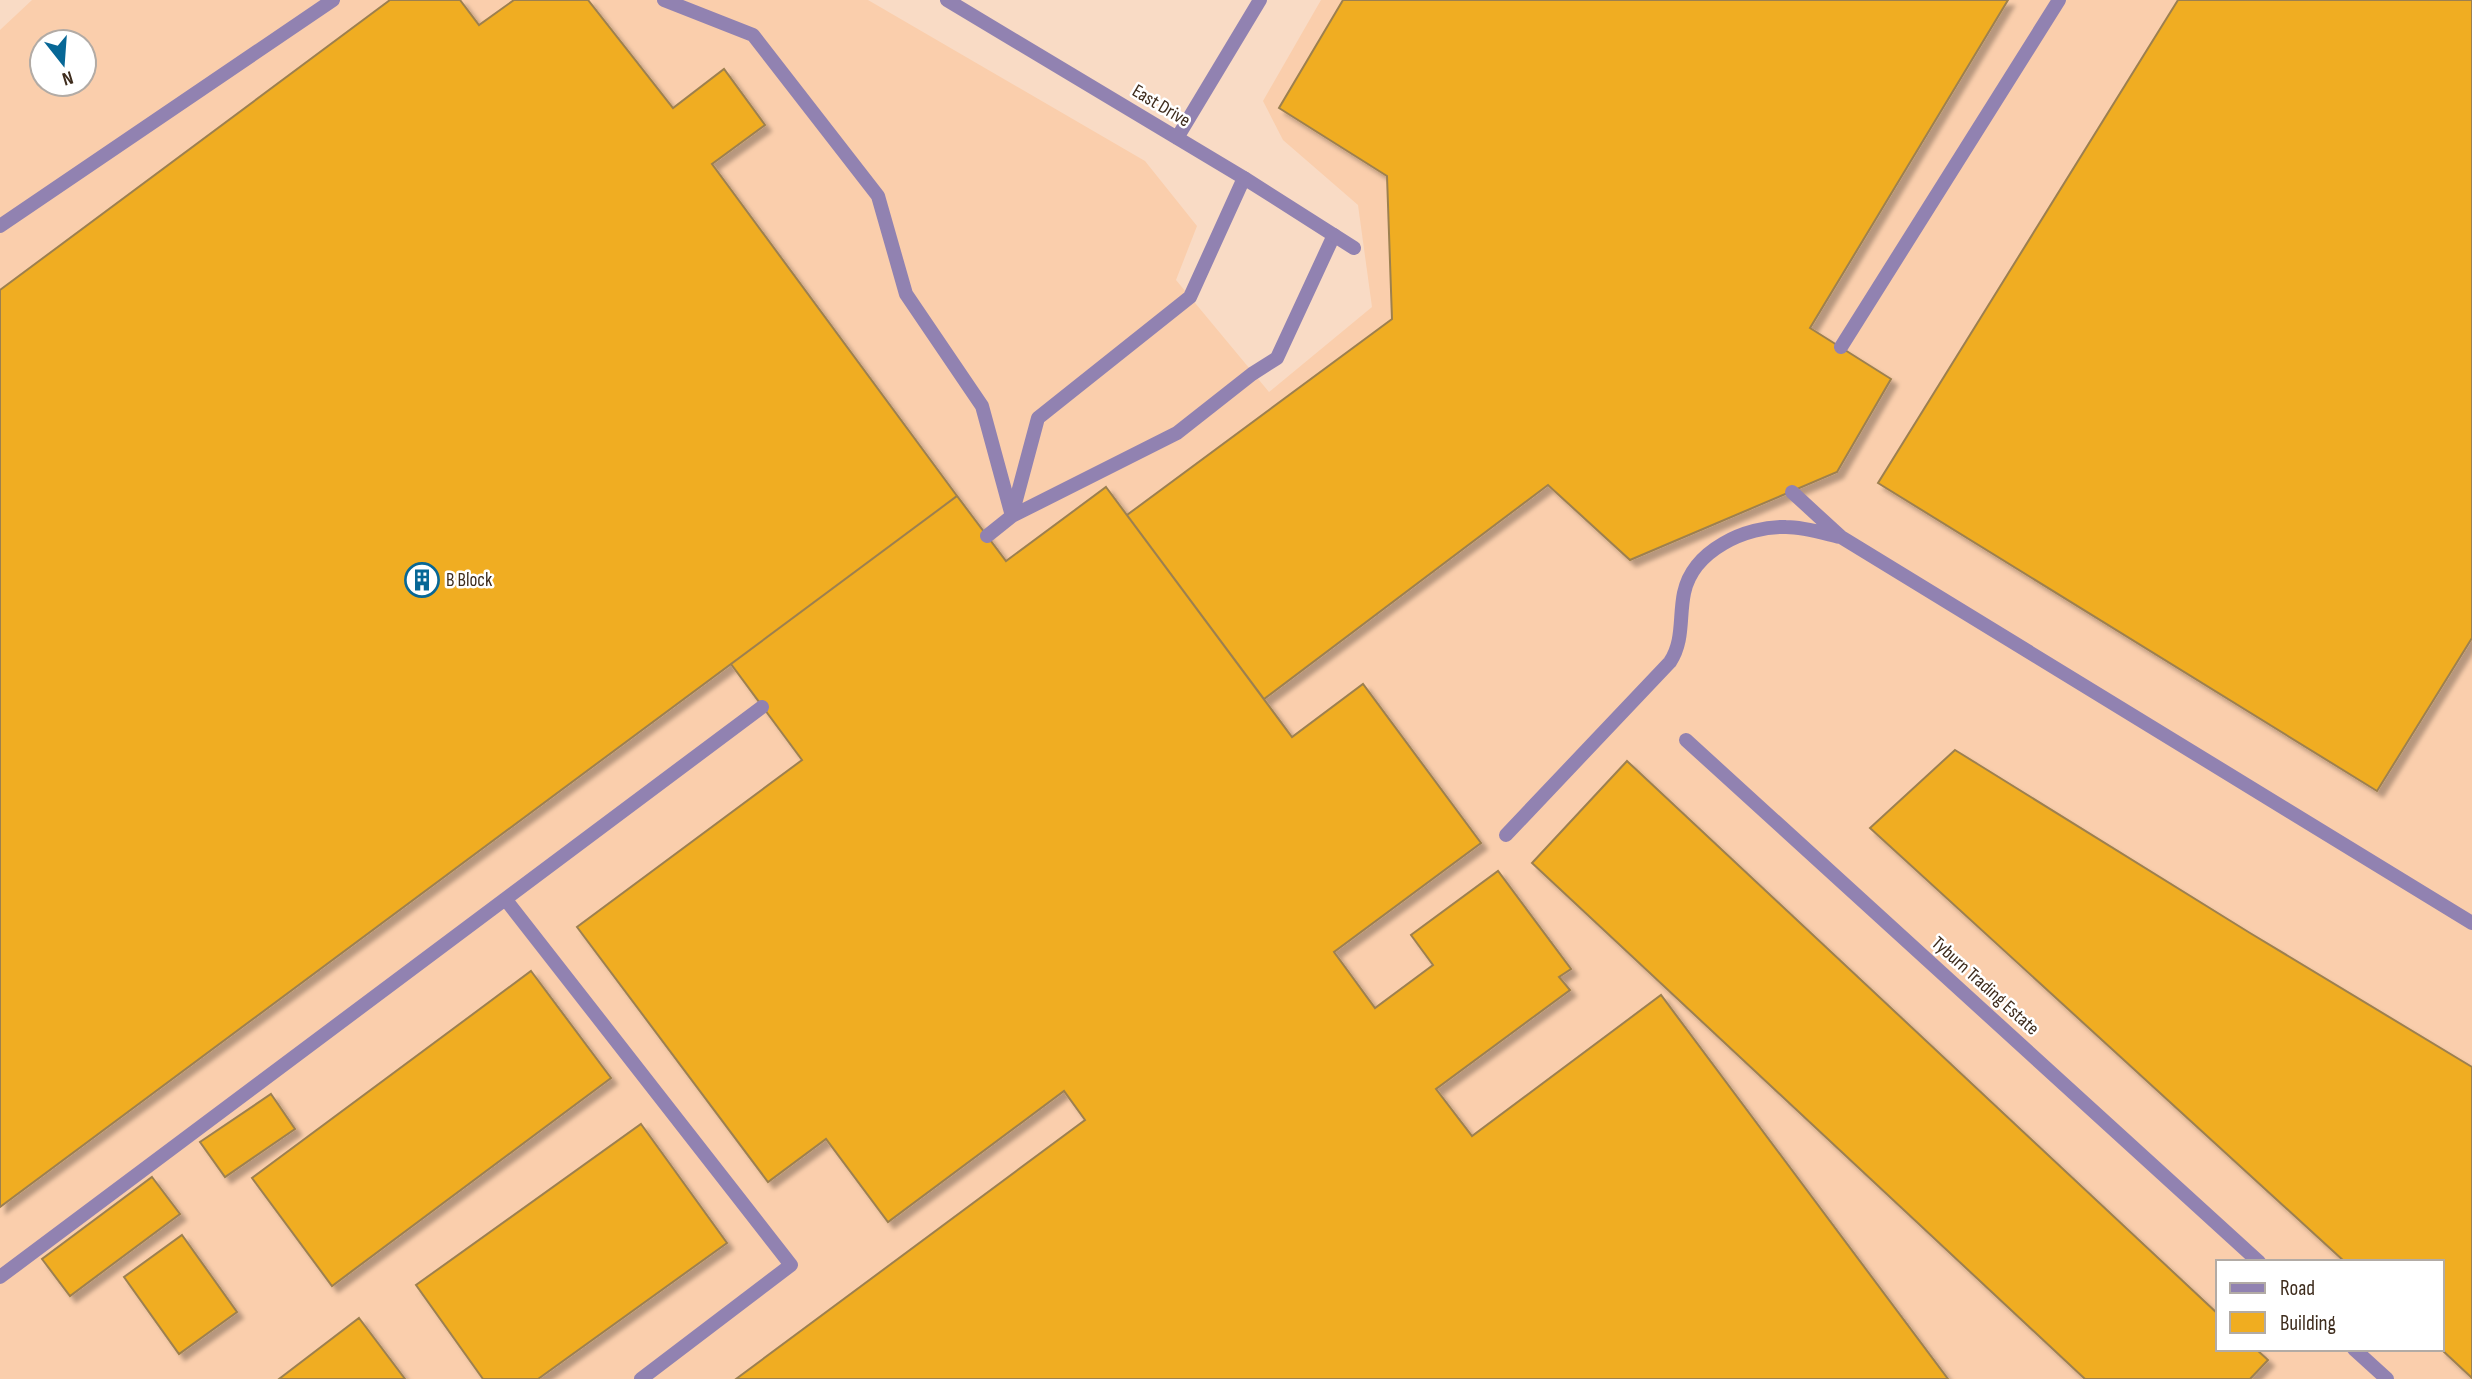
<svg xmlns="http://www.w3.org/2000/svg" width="2472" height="1379" viewBox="0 0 2472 1379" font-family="'Sofia Sans Condensed',sans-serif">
<defs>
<filter id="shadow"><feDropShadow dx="6" dy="6" stdDeviation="2" flood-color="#0004"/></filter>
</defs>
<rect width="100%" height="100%" fill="#f9dbc5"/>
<path fill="#faceac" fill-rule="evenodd" d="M32,0H868L1145,161L1197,226L1176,280L1269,392L1372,307L1358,205L1283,140L1263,101L1321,0H2472V1379H0V30ZM42,42H84V84H42ZM2218,1262H2442V1349H2218Z"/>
<path fill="#f0ad20" stroke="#9d8050" stroke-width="2" filter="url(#shadow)" d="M390,0H460L479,25L514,0H588L673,108L724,69L765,125L712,164L957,496L0,1207V290Z
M1343,0H2008L1810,328L1891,379L1837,472L1630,560L1548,485L1264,699L1127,515L1392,319L1387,176L1279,108Z
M2178,0H2472V638L2377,791L1878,483Z
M1106,487L1292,737L1363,684L1481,843L1334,952L1375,1008L1433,965L1411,935L1498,871L1571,969L1559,977L1570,990L1436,1089L1472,1136L1661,995L1948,1379H736L1085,1120L1064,1091L888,1222L826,1139L768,1182L577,927L802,760L731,664L957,496L1006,561Z
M1955,750L2250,933L2472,1067V1378L2441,1349L2442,1262H2345L1870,828Z
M1627,761L2218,1314V1349H2256L2268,1360L2250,1379H2085L1532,863Z
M531,971L611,1078L332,1286L252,1178Z
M271,1094L295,1129L225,1177L200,1142Z
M641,1124L727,1243L538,1379H483L416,1285Z
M152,1177L180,1214L70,1296L42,1259Z
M182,1235L237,1312L179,1354L124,1277Z
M359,1318L405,1379H279Z"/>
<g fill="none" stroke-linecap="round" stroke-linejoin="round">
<path stroke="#9182b1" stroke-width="14" d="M664,0L753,35L878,196L906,294L982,406L1012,516
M0,226L333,0
M1841,347L2059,0
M1792,492L1841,537L2472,923
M1012,515L1038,418L1190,297L1244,178
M987,536L1012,516L1177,433L1252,374L1277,358L1334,235
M1686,740L2259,1262
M1506,835L1670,662C1684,641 1679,617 1684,593C1693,550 1746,526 1786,527C1804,527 1823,533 1840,537
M506,900L791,1265L641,1379
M0,1277L762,707
M2354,1349L2387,1379"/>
<path stroke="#9182b1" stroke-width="14" d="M947,0L1244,178L1354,248
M1177,138L1260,0"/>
</g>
<defs>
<g id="building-ring" transform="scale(1.75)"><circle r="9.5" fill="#fff" stroke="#076796" stroke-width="1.5"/><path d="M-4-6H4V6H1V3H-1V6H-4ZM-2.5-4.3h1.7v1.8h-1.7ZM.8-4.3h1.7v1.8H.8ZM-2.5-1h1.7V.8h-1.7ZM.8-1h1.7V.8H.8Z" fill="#076796"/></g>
</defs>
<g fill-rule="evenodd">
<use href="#building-ring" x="422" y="580"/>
</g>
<g text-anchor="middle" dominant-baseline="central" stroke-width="5" stroke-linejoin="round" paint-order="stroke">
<g font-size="19" fill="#3e2c1d" stroke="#fff">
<text transform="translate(1161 106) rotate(31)">East Drive</text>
<text transform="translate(1985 986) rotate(42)">Tyburn Trading Estate</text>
</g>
<g font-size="19" fill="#3e2c1d" stroke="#fff" text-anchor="start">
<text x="446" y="580">B Block</text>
</g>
</g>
<rect x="2216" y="1260" width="228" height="91" fill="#ffffff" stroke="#b2aba5" stroke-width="2"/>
<rect x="2230" y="1283" width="35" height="10" fill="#9182b1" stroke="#b2aba5" stroke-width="2"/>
<text x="2280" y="1295" font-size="21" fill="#3e2c1d">Road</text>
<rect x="2230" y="1312" width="35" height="21" fill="#f0ad20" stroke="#b2aba5" stroke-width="2"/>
<text x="2280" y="1330" font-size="21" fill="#3e2c1d">Building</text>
<g transform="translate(63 63) rotate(163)"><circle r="33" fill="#ffffff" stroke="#b2aba5" stroke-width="2"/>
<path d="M0-5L12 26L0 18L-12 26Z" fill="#076796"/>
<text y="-10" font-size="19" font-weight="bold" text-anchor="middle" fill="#3e2c1d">N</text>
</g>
</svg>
